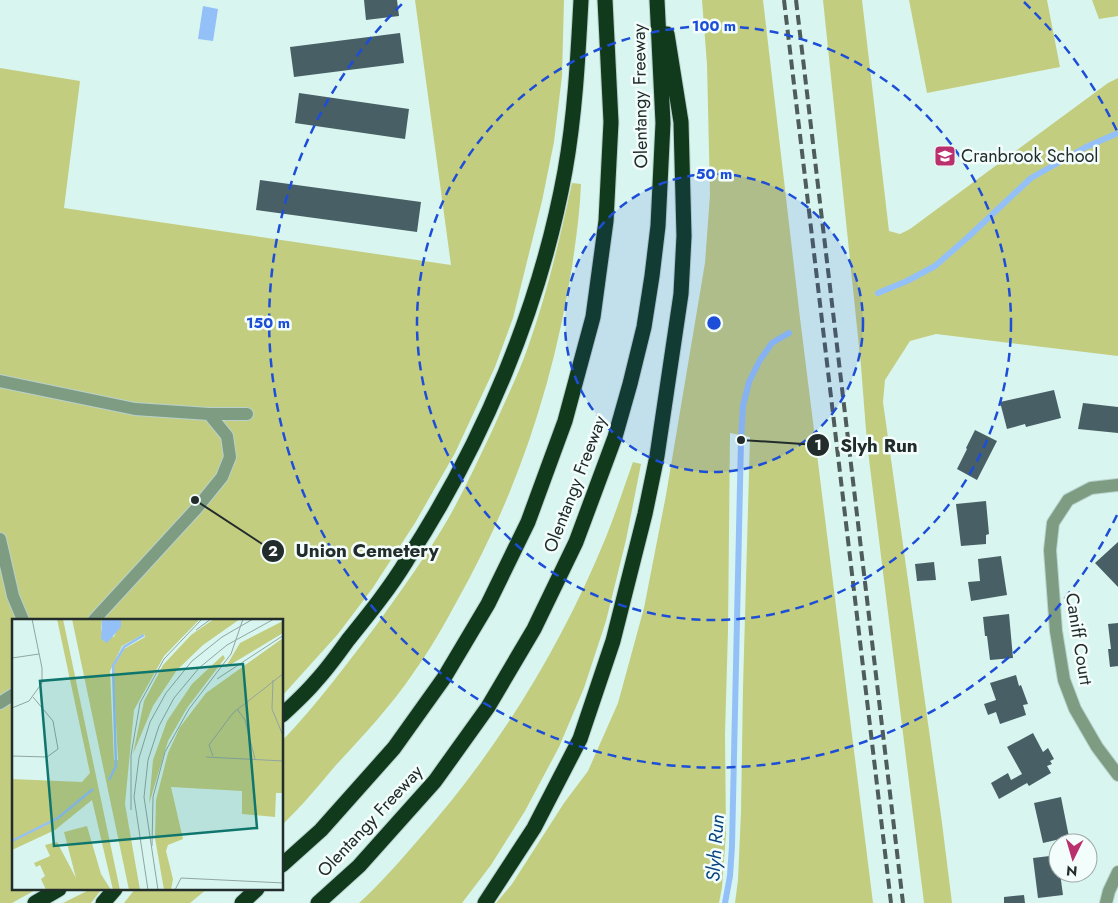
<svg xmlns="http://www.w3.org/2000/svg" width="1118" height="903" viewBox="0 0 1118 903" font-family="Jost,sans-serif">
<rect width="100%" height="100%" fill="#d9f5f0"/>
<path fill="#c3cd80" d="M415,0H564L562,76L554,142L542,201L513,318L495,367L455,453L415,523L372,589L338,634L283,695L282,620H14V889H37L12,903H0V68L80,81L64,208L451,265Z
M702,0H763L800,318L873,903H735L738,880L741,812L743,688L750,437L730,433L728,630L725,734L726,833L722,887L719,903H496L512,884L564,803L588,771L618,703L644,608L666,495L705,263L710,195L707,64Z
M823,0H862L889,231L900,234L910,229L1108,83L1118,78V356L936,334L910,341L885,380L883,402L942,823L952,903H924L867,443L861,366Z
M909,0H1047L1060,67L927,93Z
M1092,0H1118V16L1099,19Z
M572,183L581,184C580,212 576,239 572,267C553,386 516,496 457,601C444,625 430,650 414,672C391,706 364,735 336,765C319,785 302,806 283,824V740C317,704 348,663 378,623C402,589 427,555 448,519C464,491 478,460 492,431C504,403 518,376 528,347C547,294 560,238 572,183Z
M633,462L641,464L626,540L606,621L584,688L559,747L525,811L491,865L462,903H359C381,883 400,861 419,839C498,750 561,647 606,537C616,512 624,487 633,462Z
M91,889L101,890L91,903H63Z
M135,889H207L190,903H124Z"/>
<path fill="#94c0f8" d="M203,6L218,9L213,41L198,39Z"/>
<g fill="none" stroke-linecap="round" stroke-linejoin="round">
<path stroke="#94c0f8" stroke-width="6" d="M878,293L907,281L935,266L966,239L1031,178L1086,147L1118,133
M725,903L730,876L732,846L741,440L743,406L749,382L760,360L772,343L789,333"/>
</g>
<path fill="#485f66" d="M364,0H397L399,16L366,20Z
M400,33L404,63L294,77L290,47Z
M299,93L409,109L405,139L295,123Z
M260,180L421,202L417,232L256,210Z
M1054,390L1061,418L1026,427L1025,424L1007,429L1000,402Z
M1083,403L1118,407V433L1078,429Z
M975,430L997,441L977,480L957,469L967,449L966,448Z
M986,501L989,534L986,535V544L961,546L956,504Z
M1118,542V587L1095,563Z
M1001,556L1007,595L971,601L968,582L980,581L978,559Z
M934,562L936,580L917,581L915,564Z
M1009,614L1013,658L990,660L987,636H985L983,617Z
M1118,623V666L1110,667L1108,649H1111L1108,624Z
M1016,675L1019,686L1021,685L1028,704L1023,705L1026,715L1000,724L996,712L988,715L984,704L996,700L990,683Z
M1033,733L1043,752L1048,748L1054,759L1050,761L1052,764L1047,766L1051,773L1029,786L1027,783L999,799L991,783L1008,773L1011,780L1022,774L1007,747Z
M1061,797L1069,837L1043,843L1034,803Z
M1058,855V873H1060L1063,895L1038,898L1033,858Z
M1024,895L1025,903H1004V897Z"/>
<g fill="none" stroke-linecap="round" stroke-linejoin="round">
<g stroke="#b8d1cd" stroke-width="14">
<path id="minor" d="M0,381L135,409L209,414H247
M1118,485L1091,488L1068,500L1053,523L1050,550L1056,631L1064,680L1075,709L1097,747L1118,775
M0,539L13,596L23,620
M94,620L196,509L222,477L230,457L227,436L209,414
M0,703L14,694
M1106,903L1109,891L1118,872"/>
</g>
<g stroke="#b8d1cd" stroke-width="17">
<path id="highway" d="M282,715C294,704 306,693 316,681C328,668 338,654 348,640C369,614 390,588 407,560C483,443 540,308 565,171C575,115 578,57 581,0
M282,865L321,830L394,748L444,678L488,604L528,522L565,421L593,317L606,221L611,122L605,0
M35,903L59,889
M103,903L115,889
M242,903L257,889
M318,903L359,866L435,781L488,707L534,629L576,542L615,437L630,384L644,327L652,276L658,226L663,123L657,0
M485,903L534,828L580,739L613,641L645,514L657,456L681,294L684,236L681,122L667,34"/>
</g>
<use href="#minor" stroke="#7d9c82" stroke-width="12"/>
<use href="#highway" stroke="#113a1d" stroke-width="15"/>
<path stroke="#4e5c5a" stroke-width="4" stroke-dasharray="10 5" stroke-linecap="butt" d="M784,0L891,903
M796,0L903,903"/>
</g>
<circle cx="714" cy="323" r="149" fill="#1d4ed8" fill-opacity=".12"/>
<g fill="none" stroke="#1d4ed8" stroke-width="2.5" stroke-dasharray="9 6">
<circle cx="714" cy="323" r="149"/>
<circle cx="714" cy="323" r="297"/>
<path d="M1117 515A446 446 0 1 1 404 2M1024 2A446 446 0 0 1 1117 131"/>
</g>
<defs>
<g id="school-square" transform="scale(1.125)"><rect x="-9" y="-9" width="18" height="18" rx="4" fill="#ba306c" stroke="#f3fefc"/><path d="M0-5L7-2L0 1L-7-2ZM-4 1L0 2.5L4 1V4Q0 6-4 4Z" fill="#fff"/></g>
</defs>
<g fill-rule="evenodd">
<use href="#school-square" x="945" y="156"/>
</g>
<g text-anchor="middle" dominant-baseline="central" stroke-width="5" stroke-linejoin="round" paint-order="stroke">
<g font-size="18" fill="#222c2b" stroke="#f3fefc">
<text transform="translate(640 96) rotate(-91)">Olentangy Freeway</text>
<text transform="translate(575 484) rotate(-69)">Olentangy Freeway</text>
<text transform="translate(1079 639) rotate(81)">Caniff Court</text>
<text transform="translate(370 821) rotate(-47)">Olentangy Freeway</text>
</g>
<g font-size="18" fill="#222c2b" stroke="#f3fefc" text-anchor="start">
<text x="961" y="156">Cranbrook School</text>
</g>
<g font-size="19" font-style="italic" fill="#07427f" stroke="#f3fefc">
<text transform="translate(715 848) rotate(-86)">Slyh Run</text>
</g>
</g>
<g transform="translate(12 619)">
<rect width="271" height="271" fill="#d9f5f0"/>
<path d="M45,0H51L108,271H101L80,181L43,211L0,231V160L70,163L78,154ZM60,0H90L89,12L102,18L109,0H188L152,37L122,91L113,185L128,271H117ZM132,15L133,18L112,30L101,49L106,141H102L98,52L110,27ZM202,0H228L191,26L165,51L141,87L121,135L132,82L151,46L179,16ZM271,2V14L213,49L228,24ZM271,19L272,174H264L263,198L230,195V172L159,168L171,220L156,226L154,232L161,260L159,271H152L143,219L144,181L156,134L168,108L194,74ZM211,36L213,39L175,89L156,122L137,185L141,141L155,102L180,65ZM75,207L89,255L99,271H34L29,260L33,257L28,246L24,248L22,244L38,237L33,226L45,223L64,259L52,213Z" fill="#c3cd80" fill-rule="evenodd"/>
<path d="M90,0H109V8L95,24L89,20Z" fill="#94c0f8"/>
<path fill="none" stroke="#94c0f8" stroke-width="2.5" d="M97,161L104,147L101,47L112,28L132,16M0,222L46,199L81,170"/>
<path fill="none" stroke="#90a5a1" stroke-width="1" d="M184,11L199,0M0,39L27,35M205,60L272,16M261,61L260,90L272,119M0,89L17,82L30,64V49L20,0M225,90L233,101L243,140M0,137L35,138L46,130L41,102L21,78M201,137L197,126L221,94L272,54M194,138L272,142M119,191V136L128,84L152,40L190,0M140,227L141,178L153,133L177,90L219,35L231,0M136,271L122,178L127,139L138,103L154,74L180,42L210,18L241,0M146,271L132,178L136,141L147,107L162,79L187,49L215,26L262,0M163,271L169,259L272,264"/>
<path fill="#0f766e" fill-opacity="0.15" stroke="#0f766e" stroke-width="2.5" d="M231,45L245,209L42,227L28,62Z"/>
<rect width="271" height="271" fill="none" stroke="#222c2b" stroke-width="2.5"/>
</g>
<circle cx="714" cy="323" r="8" fill="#1d4ed8" stroke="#f3fefc" stroke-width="2.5"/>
<g font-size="15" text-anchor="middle" font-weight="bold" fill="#1d4ed8" stroke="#f3fefc" stroke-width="5" stroke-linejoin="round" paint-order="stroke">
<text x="714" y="31">100 m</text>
<text x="714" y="179">50 m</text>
<text x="268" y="328">150 m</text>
</g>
<path fill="none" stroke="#222c2b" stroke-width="2" d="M741 440L818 445M195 500L273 551"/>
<g fill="#222c2b" stroke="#f3fefc" stroke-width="2">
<circle cx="741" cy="440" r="5"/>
<circle cx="195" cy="500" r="5"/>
<circle cx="818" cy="445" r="12"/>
<circle cx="273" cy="551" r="12"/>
</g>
<g font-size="15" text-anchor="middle" font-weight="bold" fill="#fff">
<text x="818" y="450">1</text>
<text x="273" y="556">2</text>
</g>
<g font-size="19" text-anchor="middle" font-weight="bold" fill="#222c2b" stroke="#f3fefc" stroke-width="5" stroke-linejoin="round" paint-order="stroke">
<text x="879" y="452">Slyh Run</text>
<text x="367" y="557">Union Cemetery</text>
</g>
<g transform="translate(1073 858) rotate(185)"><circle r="24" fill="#f3fefc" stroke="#9faaa8"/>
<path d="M0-4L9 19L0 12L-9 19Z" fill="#ba306c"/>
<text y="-8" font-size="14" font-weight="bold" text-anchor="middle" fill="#222c2b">N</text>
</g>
</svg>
